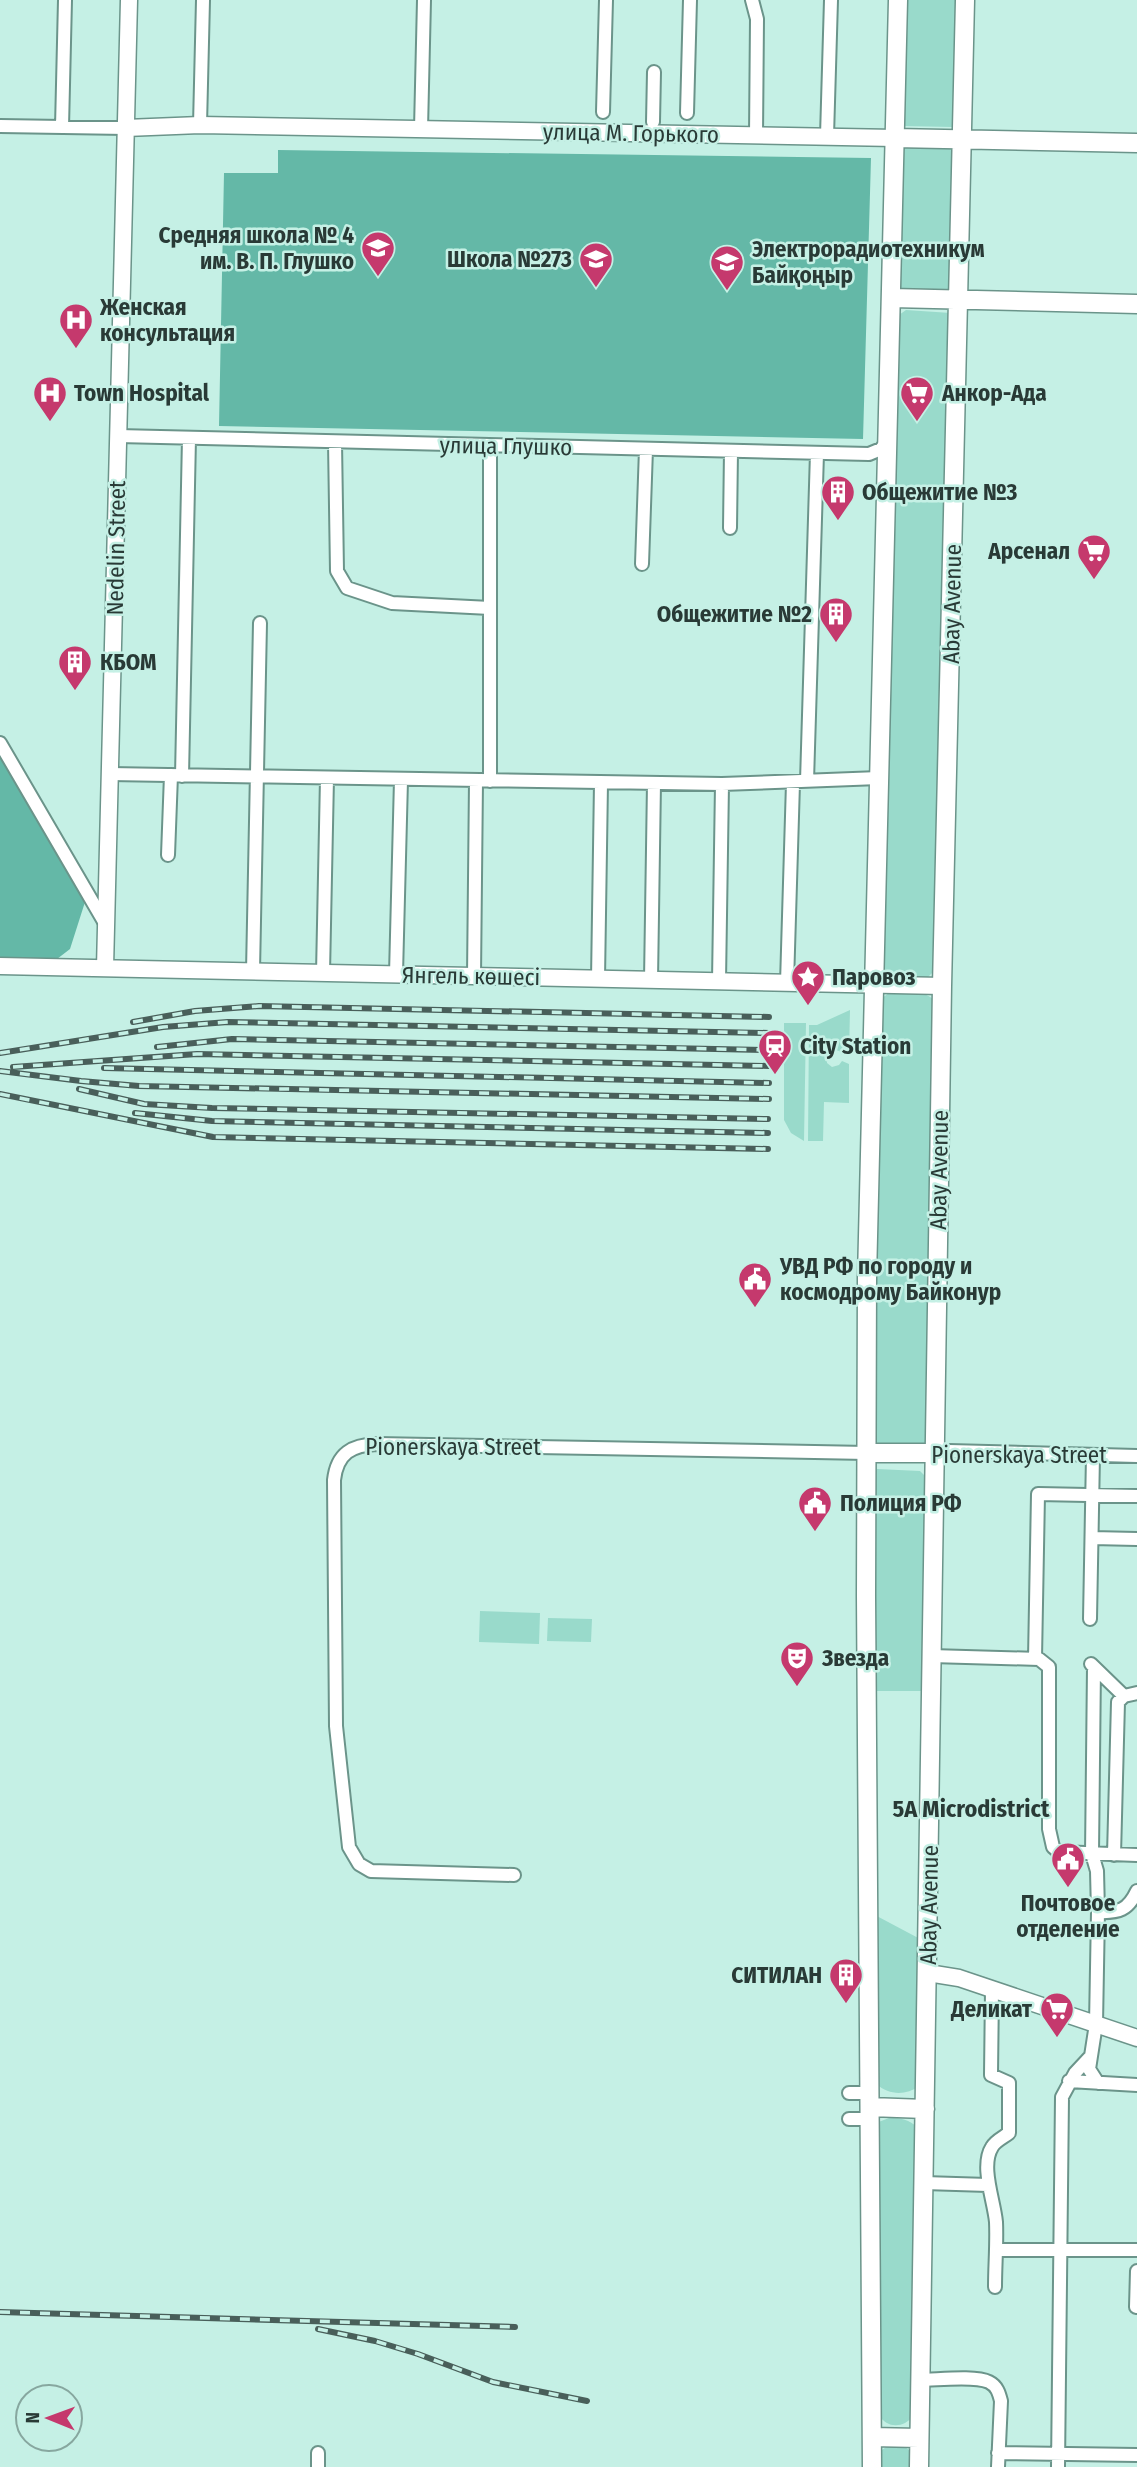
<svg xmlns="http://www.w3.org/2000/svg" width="1137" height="2467" viewBox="0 0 1137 2467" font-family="'Fira Sans Condensed',sans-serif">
<rect width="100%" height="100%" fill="#c5f0e5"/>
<path fill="#99dacb" d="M902,0H960L954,126L952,127L903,126Z
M906,145H948L955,152L954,286L949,293L901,291L899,288L903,148Z
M906,310L951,313L937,968L927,978L886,977L883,975L899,315Z
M890,992C905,993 924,989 935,1001L930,1438L925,1445L876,1448L869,1433L881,999Z
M850,1010L849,1054L842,1055L839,1051L832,1049L827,1053V1063L832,1067L839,1065L842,1061L849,1064V1103L824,1102L823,1141H808L809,1025H817Z
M784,1023H806L804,1141L791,1133L784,1120Z
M877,1469L920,1471L928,1479L925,1691H871L872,1476Z
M480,1611L540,1613L539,1644L479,1642Z
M548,1618L592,1619L591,1642L547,1641Z
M873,1914L922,1940L920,2086C904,2096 890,2095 876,2084Z
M889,2118C901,2118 909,2119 918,2128L913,2416C904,2428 887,2429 879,2415L876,2123Z
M892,2443L901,2444L913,2453V2467H879V2452Z"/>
<path fill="#64b8a7" d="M278,150L871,158L863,439L219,426L224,173H278Z
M0,757L85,902L70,949L57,959L0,958Z"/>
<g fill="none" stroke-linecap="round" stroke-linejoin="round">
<g stroke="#6b948a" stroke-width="16">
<path id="minor" d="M752,0L757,19L756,135
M603,112L606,0
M687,113L690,0
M653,122L654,72
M200,125L203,0
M0,126L126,128
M62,127L65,0
M421,129L424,0
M827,136L831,0
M118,436L869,454L881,449L888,441
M335,442L337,571L347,588L392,603L490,608
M490,446V781
M730,528L731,451
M642,564L646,449
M0,743L106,925
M110,774L722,784L879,778
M182,776L189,438
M807,781L817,453
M168,855L171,775
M253,971L260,623
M323,973L327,778
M396,974L401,780
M474,976L476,781
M598,979L601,783
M651,980L654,783
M719,981L722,784
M787,983L793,783
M934,1453L949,1451L1137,1456
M1092,1538L1137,1539
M1090,1619L1093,1455
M931,1656L1039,1659L1049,1667V1829L1053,1847L1059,1852L1137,1855
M1035,1659L1038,1494L1137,1496
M1091,1664L1124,1696
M1094,1667L1092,1854L1097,1871L1098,1912L1096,2024L1089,2069L1098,2083
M1114,1855L1118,1702L1124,1696L1137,1693
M514,1875L371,1871L359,1864L349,1847L336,1726L334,1480C337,1453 352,1445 377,1444L867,1453
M1098,1912C1119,1913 1128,1910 1137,1891
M992,1990L991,2075L1009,2083V2133C1004,2137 995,2141 992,2147C980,2166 994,2200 996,2222C997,2243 995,2265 995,2287
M1069,2081L1137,2085
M849,2093H869
M849,2119H870
M924,2183L988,2185
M996,2250H1137
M1136,2307L1137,2271
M920,2380C937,2380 975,2375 989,2382C997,2386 999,2393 1001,2401L998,2467
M318,2453V2467
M998,2453L1137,2455
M1058,2467L1062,2097L1075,2073L1089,2058"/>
</g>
<g stroke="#6b948a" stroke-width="19">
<path id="tertiary" d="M126,128L200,125L895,138
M0,966L942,986
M105,968L129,0
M928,1973L959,1978L1137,2038"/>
</g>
<g stroke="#6b948a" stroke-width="21">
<path id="secondary" d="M895,138L1137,143
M892,298L1137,304
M867,1453H934
M870,2107L925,2109
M872,2437L919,2438
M872,2467L866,1596L867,1278L898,0
M919,2467L942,986L965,0"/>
</g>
<use href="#minor" stroke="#fff" stroke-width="12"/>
<use href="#tertiary" stroke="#fff" stroke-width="16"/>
<use href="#secondary" stroke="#fff" stroke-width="18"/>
<g stroke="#495f5a" stroke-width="6">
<path id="rail" d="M133,1022L195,1011L259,1006L769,1017
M157,1047L232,1039L769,1050
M0,1053L163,1027L228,1022L769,1033
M13,1067L197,1054L769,1066
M104,1068L769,1083
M0,1071L81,1081L139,1086L769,1099
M79,1089L144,1104L212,1108L768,1119
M0,1094L213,1137L768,1149
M135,1113L212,1121L768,1133
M0,2312L515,2327
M318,2329L375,2341L418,2354L493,2382L587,2401"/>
</g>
<use href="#rail" stroke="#c5f0e5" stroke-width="3.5" stroke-dasharray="10" stroke-linecap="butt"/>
</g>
<defs>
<g id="school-pin" transform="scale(1.75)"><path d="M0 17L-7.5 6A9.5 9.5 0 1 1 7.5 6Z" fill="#c5396d" stroke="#c5f0e5"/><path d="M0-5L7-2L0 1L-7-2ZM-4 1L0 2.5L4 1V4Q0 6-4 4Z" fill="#fff"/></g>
<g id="university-pin" transform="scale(1.75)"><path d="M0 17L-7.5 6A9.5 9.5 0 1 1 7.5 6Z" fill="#c5396d" stroke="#c5f0e5"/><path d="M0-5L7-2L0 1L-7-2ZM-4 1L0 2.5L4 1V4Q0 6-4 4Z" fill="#fff"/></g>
<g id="hospital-pin" transform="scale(1.75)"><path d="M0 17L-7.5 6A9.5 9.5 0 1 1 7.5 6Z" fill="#c5396d" stroke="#c5f0e5"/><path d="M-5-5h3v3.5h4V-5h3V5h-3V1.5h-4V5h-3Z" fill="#fff"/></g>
<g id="supermarket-pin" transform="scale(1.75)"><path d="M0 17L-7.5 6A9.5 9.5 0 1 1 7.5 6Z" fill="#c5396d" stroke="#c5f0e5"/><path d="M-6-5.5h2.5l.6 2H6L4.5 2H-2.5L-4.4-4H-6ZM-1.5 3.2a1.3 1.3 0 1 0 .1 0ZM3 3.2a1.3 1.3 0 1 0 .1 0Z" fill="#fff"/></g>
<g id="building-pin" transform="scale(1.75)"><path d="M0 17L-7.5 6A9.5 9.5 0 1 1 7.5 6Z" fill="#c5396d" stroke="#c5f0e5"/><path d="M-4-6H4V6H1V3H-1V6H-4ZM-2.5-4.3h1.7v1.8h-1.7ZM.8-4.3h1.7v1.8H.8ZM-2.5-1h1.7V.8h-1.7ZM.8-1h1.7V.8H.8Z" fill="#fff"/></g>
<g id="sight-pin" transform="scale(1.75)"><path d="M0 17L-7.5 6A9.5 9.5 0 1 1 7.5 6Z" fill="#c5396d" stroke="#c5f0e5"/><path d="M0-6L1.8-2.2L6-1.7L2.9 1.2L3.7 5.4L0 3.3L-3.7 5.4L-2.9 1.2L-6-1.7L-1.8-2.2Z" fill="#fff"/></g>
<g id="station-pin" transform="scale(1.75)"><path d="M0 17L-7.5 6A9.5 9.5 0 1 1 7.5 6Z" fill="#c5396d" stroke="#c5f0e5"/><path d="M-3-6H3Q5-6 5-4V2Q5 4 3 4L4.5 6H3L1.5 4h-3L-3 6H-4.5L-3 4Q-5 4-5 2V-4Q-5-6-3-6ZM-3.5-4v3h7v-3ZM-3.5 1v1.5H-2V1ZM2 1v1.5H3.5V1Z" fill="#fff"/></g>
<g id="civic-pin" transform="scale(1.75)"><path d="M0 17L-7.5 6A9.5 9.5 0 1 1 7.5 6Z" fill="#c5396d" stroke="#c5f0e5"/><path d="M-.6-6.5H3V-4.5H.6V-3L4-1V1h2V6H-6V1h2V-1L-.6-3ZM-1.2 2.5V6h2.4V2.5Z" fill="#fff"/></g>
<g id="theatre-pin" transform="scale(1.75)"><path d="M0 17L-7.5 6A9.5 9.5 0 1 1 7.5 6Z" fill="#c5396d" stroke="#c5f0e5"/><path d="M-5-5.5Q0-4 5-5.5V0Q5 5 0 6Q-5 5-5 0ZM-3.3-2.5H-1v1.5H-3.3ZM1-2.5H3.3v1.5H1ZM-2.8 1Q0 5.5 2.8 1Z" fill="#fff"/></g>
</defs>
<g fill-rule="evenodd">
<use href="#school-pin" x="378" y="248"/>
<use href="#school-pin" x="596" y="259"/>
<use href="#university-pin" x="727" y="262"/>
<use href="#hospital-pin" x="76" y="320"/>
<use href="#hospital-pin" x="50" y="393"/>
<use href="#supermarket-pin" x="917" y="393"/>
<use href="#building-pin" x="838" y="492"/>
<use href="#supermarket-pin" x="1094" y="551"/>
<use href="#building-pin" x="836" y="614"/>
<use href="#building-pin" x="75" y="662"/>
<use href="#sight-pin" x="808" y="977"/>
<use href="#station-pin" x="775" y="1046"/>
<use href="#civic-pin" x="755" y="1279"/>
<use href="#civic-pin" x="815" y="1503"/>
<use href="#theatre-pin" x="797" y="1658"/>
<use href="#civic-pin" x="1068" y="1859"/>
<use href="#building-pin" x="846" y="1975"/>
<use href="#supermarket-pin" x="1057" y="2009"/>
</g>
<g text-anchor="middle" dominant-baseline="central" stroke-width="5" stroke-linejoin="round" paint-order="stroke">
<g font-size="23" fill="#293a36" stroke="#c5f0e5">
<text transform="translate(631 133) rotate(1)">улица М. Горького</text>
<text transform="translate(506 446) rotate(1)">улица Глушко</text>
<text transform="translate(116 548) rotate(-89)">Nedelin Street</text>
<text transform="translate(952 604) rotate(-89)">Abay Avenue</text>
<text transform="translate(471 976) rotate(1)">Янгель көшесі</text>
<text transform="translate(939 1170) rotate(-89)">Abay Avenue</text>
<text x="453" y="1447">Pionerskaya Street</text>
<text x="1019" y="1455">Pionerskaya Street</text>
<text transform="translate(929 1905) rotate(-89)">Abay Avenue</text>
</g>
<g font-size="23" font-weight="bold" fill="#293a36" stroke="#c5f0e5" text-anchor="start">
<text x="354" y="235" text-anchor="end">Средняя школа № 4<tspan x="354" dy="26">им. В. П. Глушко</tspan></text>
<text x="752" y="249">Электрорадиотехникум<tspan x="752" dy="26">Байқоңыр</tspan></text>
<text x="572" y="259" text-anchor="end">Школа №273</text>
<text x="100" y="307">Женская<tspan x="100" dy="26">консультация</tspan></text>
<text x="74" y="393">Town Hospital</text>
<text x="942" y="393">Анкор-Ада</text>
<text x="862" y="492">Общежитие №3</text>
<text x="1070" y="551" text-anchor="end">Арсенал</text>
<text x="812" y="614" text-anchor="end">Общежитие №2</text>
<text x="100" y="662">КБОМ</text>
<text x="832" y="977">Паровоз</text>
<text x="800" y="1046">City Station</text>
<text x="780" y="1266">УВД РФ по городу и<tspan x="780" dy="26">космодрому Байконур</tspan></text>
<text x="840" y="1503">Полиция РФ</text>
<text x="822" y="1658">Звезда</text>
<text x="1068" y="1903" text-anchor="middle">Почтовое<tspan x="1068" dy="26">отделение</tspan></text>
<text x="822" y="1975" text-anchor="end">СИТИЛАН</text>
<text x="1032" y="2009" text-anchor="end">Деликат</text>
</g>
<g font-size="24" font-weight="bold" fill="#293a36" stroke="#c5f0e5">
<text x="971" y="1809">5A Microdistrict</text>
</g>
</g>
<g transform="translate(49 2418) rotate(271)"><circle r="33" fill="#c5f0e5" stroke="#87a79f" stroke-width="2"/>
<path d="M0-5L12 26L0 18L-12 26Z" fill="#c5396d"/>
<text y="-10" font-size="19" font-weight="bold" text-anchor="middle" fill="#293a36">N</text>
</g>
</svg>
